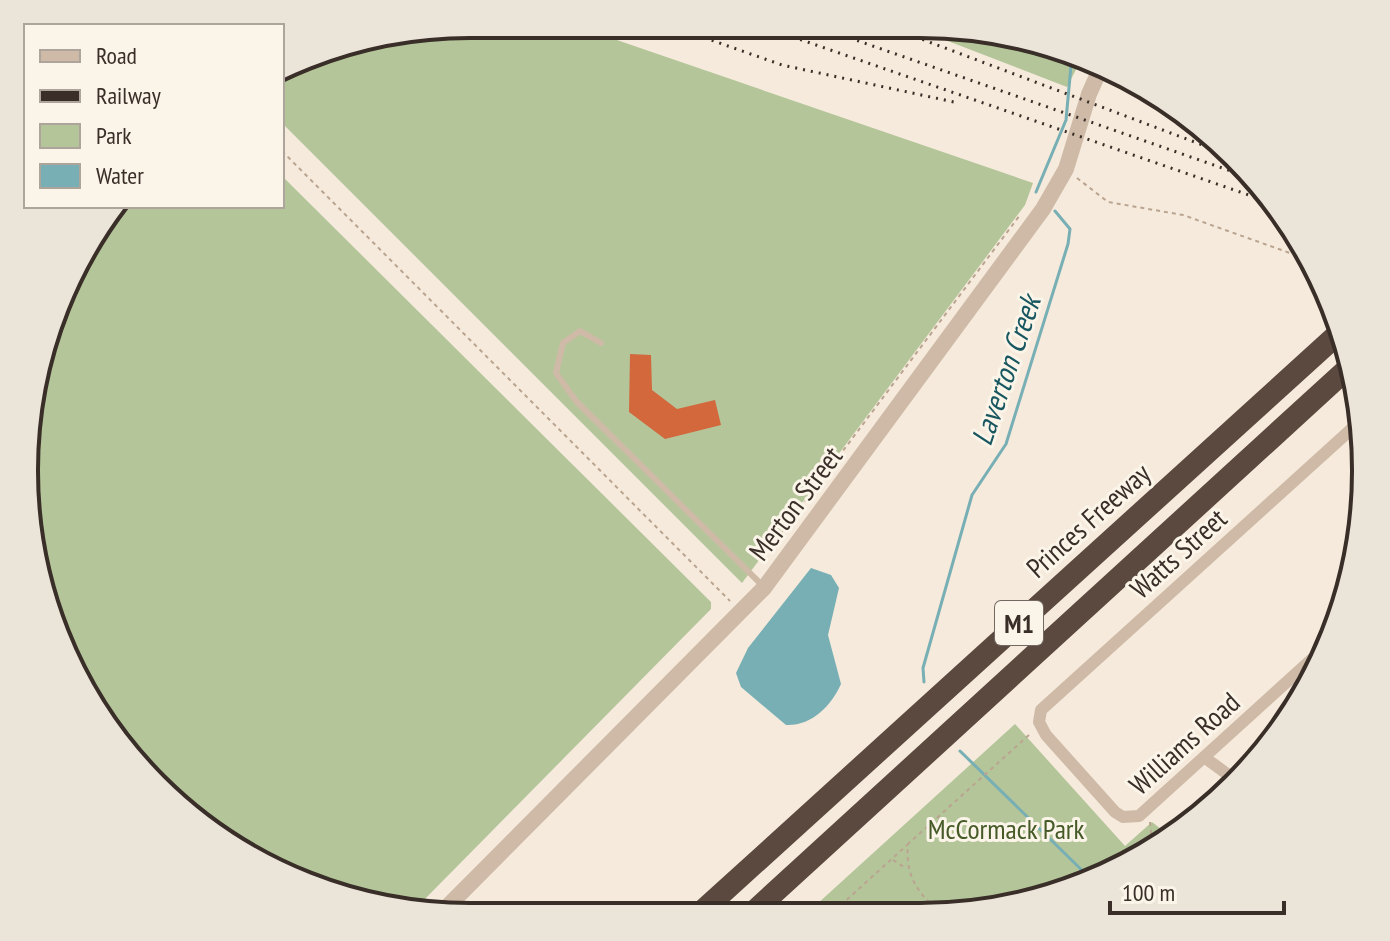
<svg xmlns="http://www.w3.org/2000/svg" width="1390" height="941" viewBox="0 0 1390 941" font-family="'PT Sans Narrow',sans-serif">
<rect width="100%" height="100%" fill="#f5eadb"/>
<path fill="#b4c59a" d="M471,24L576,26L1033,183L1025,205L742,583L282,123V70L327,48Z
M922,31L1006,32L1082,58L1067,87Z
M282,176L711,602V609L415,909H384L273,871L155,787L84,693L33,558L25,441L58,300L112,206H282Z
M1015,724L1125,846L1152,822L1166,833L1091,883L919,917L805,915Z"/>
<path fill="#77afb5" d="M811,568L831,575L839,588L828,635L841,684C831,706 812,726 786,725L741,687L736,673L748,648Z"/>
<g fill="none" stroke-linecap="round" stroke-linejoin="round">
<path stroke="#77afb5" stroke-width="3" d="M1036,192L1066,120L1072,55
M924,682L923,668L972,495L1006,444L1068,244L1070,229L1055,211
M960,751L1093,881"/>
</g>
<path fill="#d2683c" d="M630,354L651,355L652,390L677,409L715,400L721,425L665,439L629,412Z"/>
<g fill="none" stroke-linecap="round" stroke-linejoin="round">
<path stroke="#baa490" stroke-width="2" stroke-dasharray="4 4" stroke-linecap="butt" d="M282,151L730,601
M1077,178L1108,202L1183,215L1304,258
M776,540L1020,215
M1325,631L1336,621
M1150,822L1152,842
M893,860L904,867
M942,913C917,894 905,875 908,844L1030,734
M829,916L907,845"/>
<path stroke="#cebaa6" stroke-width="6" d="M601,343L580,331L563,343L556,373L576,401L762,585"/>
<path stroke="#cebaa6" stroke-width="12" d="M1332,641L1139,816L1123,817L1115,812L1046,735L1039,722L1041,710L1357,424
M1204,757L1238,782"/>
<path stroke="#cebaa6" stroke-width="16" d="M445,909L764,588L1043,209L1066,169L1089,94L1102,65"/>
<path stroke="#5b483e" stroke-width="22" d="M699,914L1339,333
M751,914L1346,370"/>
<path stroke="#392e28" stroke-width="3" stroke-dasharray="2 6" stroke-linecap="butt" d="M674,27L782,65L954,102
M770,29L1266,201
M827,30L1251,178
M900,31L1237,158"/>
</g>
<g text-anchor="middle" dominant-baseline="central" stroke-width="6" stroke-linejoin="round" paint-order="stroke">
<rect fill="#fbf4e8" stroke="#736962" stroke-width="2" x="995" y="601" width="48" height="44" rx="6"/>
<g font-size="26" font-weight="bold" fill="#392e28">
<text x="1019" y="623">M1</text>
</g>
<g font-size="28" fill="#392e28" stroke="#fbf4e8">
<text transform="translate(795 503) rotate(-53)">Merton Street</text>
<text transform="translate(1088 520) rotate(-42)">Princes Freeway</text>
<text transform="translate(1178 553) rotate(-42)">Watts Street</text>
<text transform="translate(1184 743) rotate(-42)">Williams Road</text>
</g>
<g font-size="28" fill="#465a28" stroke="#fbf4e8">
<text x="1006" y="828">McCormack Park</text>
</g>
<g font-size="30" font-style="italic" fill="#185760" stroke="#fbf4e8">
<text transform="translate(1005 370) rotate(-71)">Laverton Creek</text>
</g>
</g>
<path d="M0 0H1390V941H0ZM470 38H920A432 432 0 0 1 1352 470V471A432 432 0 0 1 920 903H470A432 432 0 0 1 38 471V470A432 432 0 0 1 470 38Z" fill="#ebe4d9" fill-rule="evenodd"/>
<path fill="none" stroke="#392e28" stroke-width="4" d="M470 38H920A432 432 0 0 1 1352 470V471A432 432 0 0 1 920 903H470A432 432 0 0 1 38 471V470A432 432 0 0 1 470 38Z"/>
<rect x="24" y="24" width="260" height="184" fill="#fbf4e8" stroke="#ada59b" stroke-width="2"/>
<rect x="40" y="50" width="40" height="12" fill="#cebaa6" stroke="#ada59b" stroke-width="2"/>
<text x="96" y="64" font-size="24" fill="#392e28">Road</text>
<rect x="40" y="90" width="40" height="12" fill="#392e28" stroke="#ada59b" stroke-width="2"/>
<text x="96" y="104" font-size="24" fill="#392e28">Railway</text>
<rect x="40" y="124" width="40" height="24" fill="#b4c59a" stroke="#ada59b" stroke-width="2"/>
<text x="96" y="144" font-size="24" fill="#392e28">Park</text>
<rect x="40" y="164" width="40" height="24" fill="#77afb5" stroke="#ada59b" stroke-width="2"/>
<text x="96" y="184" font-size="24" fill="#392e28">Water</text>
<path d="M1110 901v12h174v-12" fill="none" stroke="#392e28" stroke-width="4"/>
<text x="1122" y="901" font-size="24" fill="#392e28" stroke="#fbf4e8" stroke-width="6" paint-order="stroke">100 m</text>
</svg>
